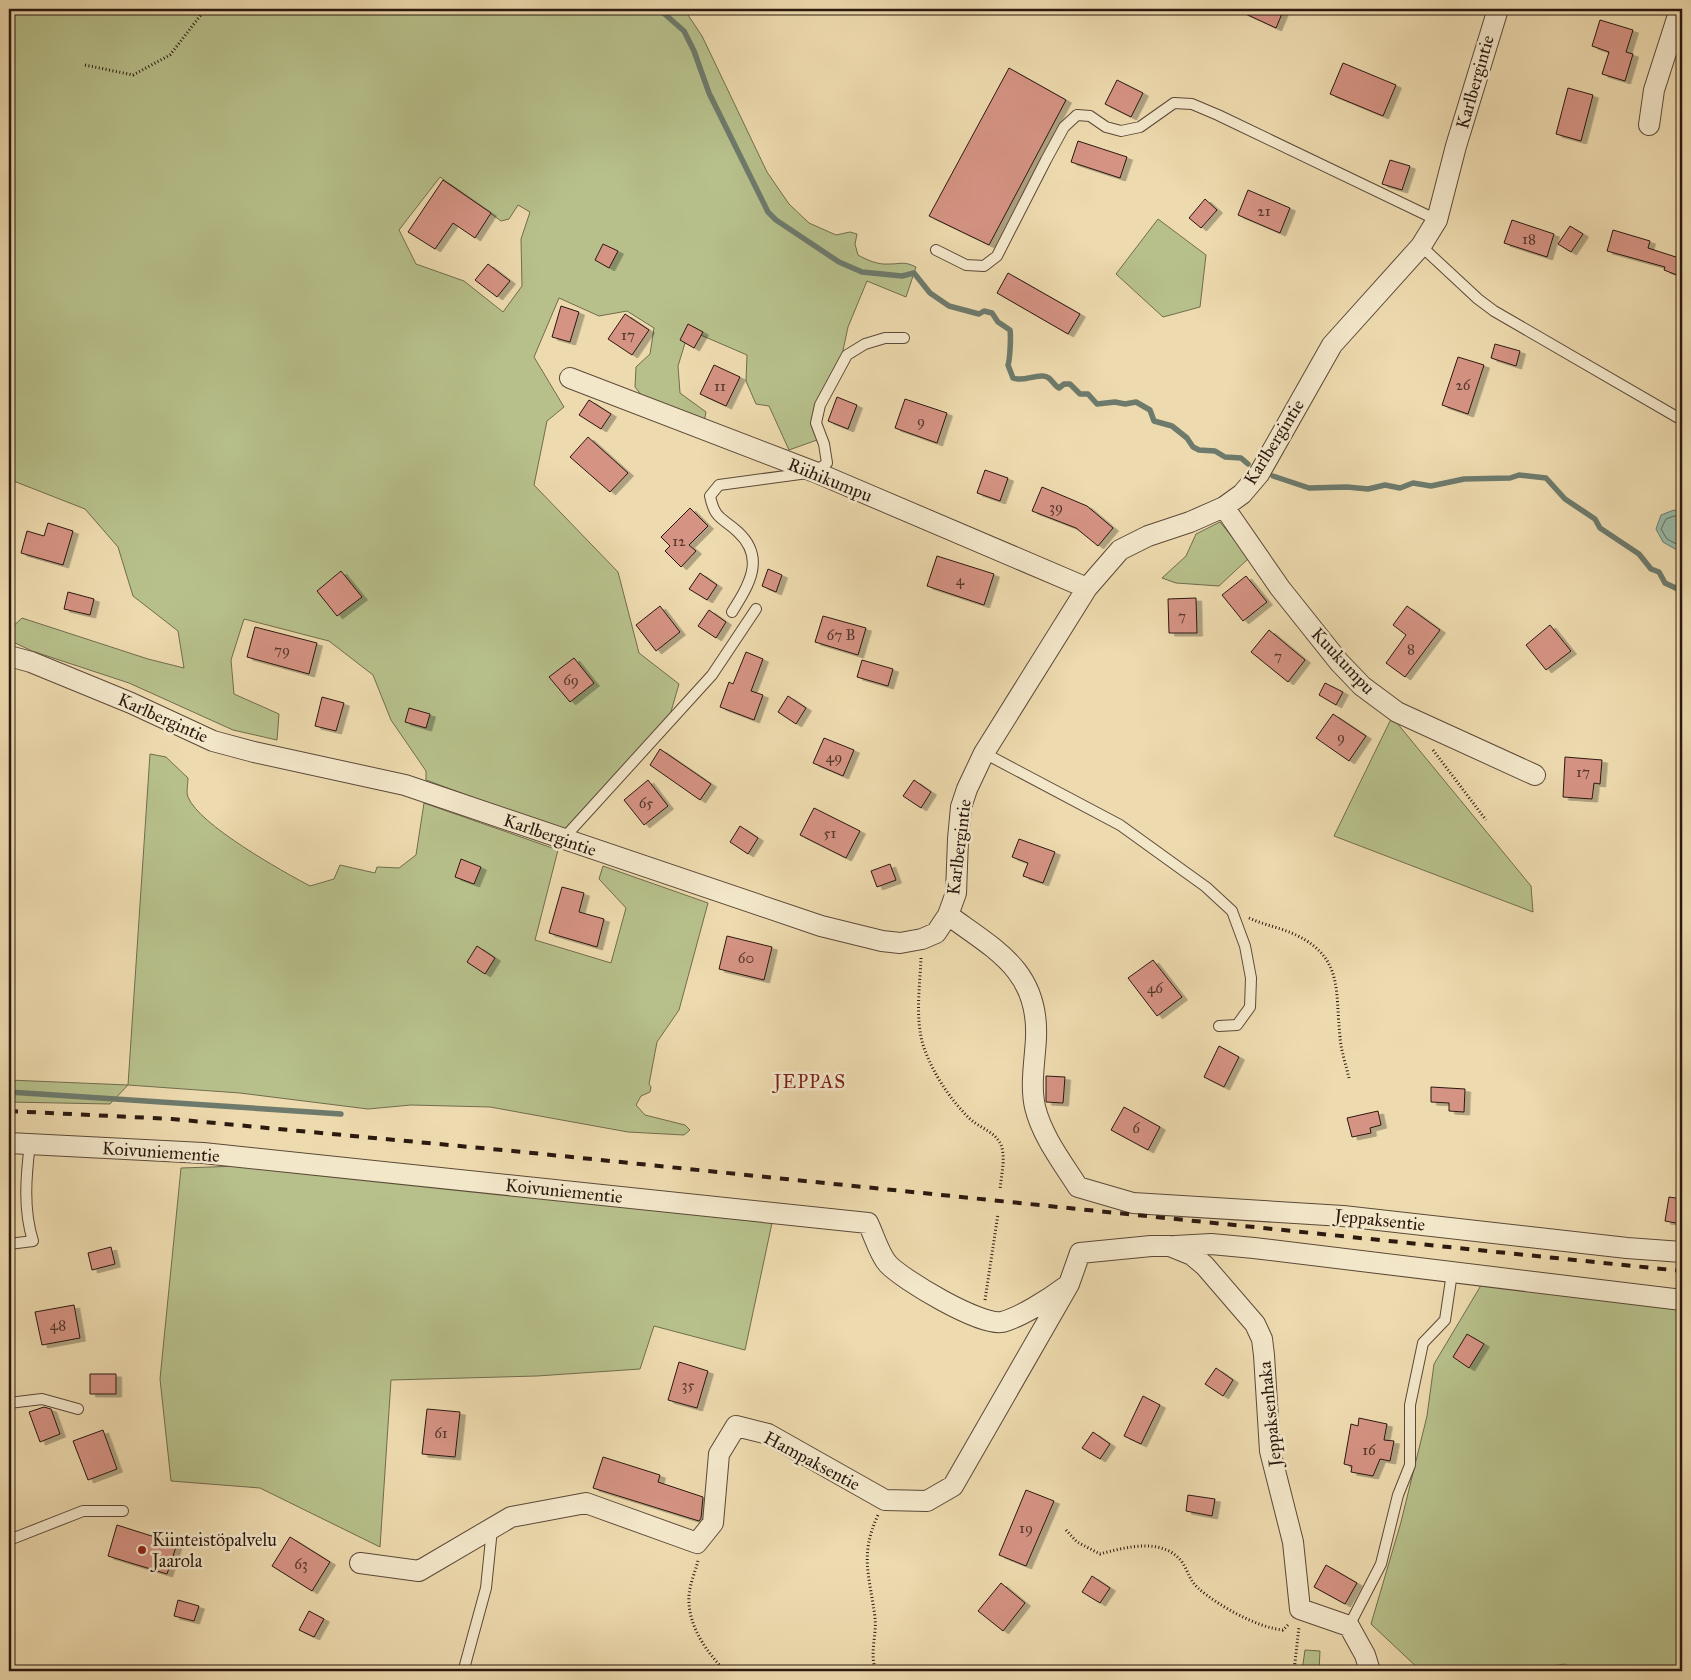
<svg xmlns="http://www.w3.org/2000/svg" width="1691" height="1680" viewBox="0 0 1691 1680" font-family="'IM FELL Great Primer',serif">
<defs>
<filter id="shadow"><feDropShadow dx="5.5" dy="3" stdDeviation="0" flood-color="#0004"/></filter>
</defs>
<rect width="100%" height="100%" fill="#eddaae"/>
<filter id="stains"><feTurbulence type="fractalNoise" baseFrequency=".004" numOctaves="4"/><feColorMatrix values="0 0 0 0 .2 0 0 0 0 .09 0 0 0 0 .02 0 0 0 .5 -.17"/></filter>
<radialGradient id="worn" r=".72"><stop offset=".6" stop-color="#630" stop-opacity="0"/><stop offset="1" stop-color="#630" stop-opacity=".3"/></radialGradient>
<path fill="#b7c08b" stroke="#716c4e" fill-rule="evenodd" d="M9,9H684L702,36L767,172L789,204L809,223L836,235L850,232L857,234L855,244L858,255C867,260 878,265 889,264C902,264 904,261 916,267L906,297L867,281L848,327L842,355L816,403L817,440L789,450L769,406L756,404L746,381L747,355L689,330L678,366L680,393L706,412L704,422L646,401L635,387L636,367L650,354L654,328L627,311L599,316L559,298L534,357L564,407L547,421L534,485L618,572L639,653L679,684L670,715L565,831L426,780V771L391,720L373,675L329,641L244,619L231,660L234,694L279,714L277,740L233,730L129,683L32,651L9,640V630L22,618L148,659L184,668L178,631L133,596L118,547L85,509L11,480L9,470ZM440,177L501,221L509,219L518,205L530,212L521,239L522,286L503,312L464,281L416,264L399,230Z
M1158,219L1206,255L1200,307L1163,317L1116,274Z
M1220,522L1249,558L1219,586L1176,583L1162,578L1186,556L1196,534Z
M1392,717L1531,886L1533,912L1334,836Z
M150,754L166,757L188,778C188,783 186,792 188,797C199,825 282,871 310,886L334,879L340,865L375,873L377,867L399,868L416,855L424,803L558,850L535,940L611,963L626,908L599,879L603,866L708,903L679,1010L657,1042L649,1084L651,1087L650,1092L641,1096L636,1105L645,1115L685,1125L690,1130L684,1135L628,1132L490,1107L411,1105L368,1109L240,1093L128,1085L110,1104L9,1102V1080L128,1085Z
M240,1166L772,1223L745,1350L654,1326L640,1369L537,1376L391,1380L380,1547L260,1488L171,1481L160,1379L181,1168Z
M1483,1282L1682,1308V1671H1574L1565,1664L1519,1671H1421L1371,1624L1401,1522L1427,1416L1434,1364Z
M1305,1650L1320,1651L1319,1671H1302Z"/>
<path fill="#99bba9" stroke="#6d7a6c" d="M1674,510L1682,513V553L1663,542L1656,529L1661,515Z"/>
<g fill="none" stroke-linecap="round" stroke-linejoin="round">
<path stroke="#626a5c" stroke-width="1" d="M1682,517L1674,516L1666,519L1661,529L1667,539L1682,547"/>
<path stroke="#6d7a6c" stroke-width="5.5" d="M659,9L684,31L694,51L709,93L768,212L776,220L839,262L862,272L902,276L914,273L930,293L949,306L979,314L984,311L992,313L998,322L1010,330C1011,336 1010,360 1008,365L1013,378C1023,382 1033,375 1043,376C1051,376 1053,385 1059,388L1064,384H1070L1080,394H1088L1097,404L1115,402L1125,404L1136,402L1150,410L1154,421L1172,426L1187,438L1193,447L1199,450L1215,451L1225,457L1241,458L1248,464
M1273,476L1309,488L1347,487L1368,489L1385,485L1400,488L1413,483L1431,486L1464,479L1510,478L1519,475L1546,478L1565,499L1595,519L1600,528L1639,554L1651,569L1659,572L1665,583L1682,591
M9,1092L341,1114"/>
</g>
<path fill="#d59383" stroke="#2b1910" filter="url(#shadow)" d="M1235,9H1284L1276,28Z
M1600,20L1633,30L1626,52L1633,54L1625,81L1602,74L1609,52L1592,46Z
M1343,63L1396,85L1383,116L1330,94Z
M1009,68L1066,100L989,245L929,216Z
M1117,80L1143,93L1131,117L1105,104Z
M1568,88L1593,95L1581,141L1556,134Z
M1078,141L1127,157L1120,178L1071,162Z
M1390,160L1410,166L1402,190L1382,184Z
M443,180L491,213L475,238L453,223L435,249L408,232Z
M1248,190L1290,208L1280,233L1238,215Z
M1205,199L1217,210L1201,228L1189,218Z
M1512,220L1554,234L1547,257L1504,243Z
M1570,226L1583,234L1571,252L1558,244Z
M1613,230L1650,241L1648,248L1682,259V277L1664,270L1665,267L1607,251Z
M603,244L618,251L609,268L595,260Z
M488,264L510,281L497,297L475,280Z
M1008,273L1080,314L1068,334L997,293Z
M561,306L579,312L570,342L552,337Z
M625,314L649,330L632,355L608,339Z
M688,324L703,332L694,348L680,340Z
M1495,344L1520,351L1516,366L1491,358Z
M1458,357L1484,365L1468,414L1442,405Z
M714,365L740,377L726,406L700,394Z
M837,397L857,405L848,429L828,421Z
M905,399L947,413L937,443L895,428Z
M589,400L611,414L601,429L579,415Z
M588,437L628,473L610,492L570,457Z
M985,470L1008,478L1000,501L977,493Z
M1042,487L1087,506L1113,528L1098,546L1076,528L1032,511Z
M690,508L708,526L689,545L696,551L681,567L665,551L670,546L661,537Z
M48,523L73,531L63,565L21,553L27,531L44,536Z
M937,556L994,574L984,605L927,586Z
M768,569L782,575L776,592L762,586Z
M341,571L362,597L337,616L317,591Z
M700,573L717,585L707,600L689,589Z
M1246,576L1267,602L1243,621L1222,595Z
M68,592L94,599L90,615L64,609Z
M1196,598L1197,633H1169L1168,599Z
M660,606L680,632L656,651L636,625Z
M1407,606L1440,630L1405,677L1386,663L1406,635L1393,625Z
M709,610L726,622L716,638L698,626Z
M823,616L866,628L858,655L815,642Z
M1550,625L1571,651L1546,670L1526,645Z
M255,627L317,643L309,674L247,657Z
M1269,630L1305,660L1288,682L1251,652Z
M746,652L763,659L751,691L763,695L754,720L720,707L729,682L733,684Z
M574,658L594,683L570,702L549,677Z
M862,660L893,669L888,686L857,677Z
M1325,683L1343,692L1336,705L1319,695Z
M788,696L806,708L796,724L778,712Z
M322,697L344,703L336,731L315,726Z
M409,708L430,714L426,728L405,722Z
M1333,714L1366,736L1349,761L1316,738Z
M824,738L854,750L843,776L813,763Z
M660,749L711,784L700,800L650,765Z
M1565,757L1602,760L1600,784L1594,783L1592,799L1563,797Z
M648,780L668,806L644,825L624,800Z
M914,780L931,792L921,808L903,796Z
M814,808L860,831L846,858L800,835Z
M740,826L758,838L748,854L730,842Z
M1019,839L1055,852L1043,883L1023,876L1028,863L1012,857Z
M461,859L481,867L474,884L455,877Z
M890,864L896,880L877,887L871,871Z
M562,887L584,893L579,912L604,919L597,947L549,933Z
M727,936L772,947L764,980L719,969Z
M477,946L495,958L485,974L467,962Z
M1153,960L1182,997L1157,1016L1128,978Z
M1219,1046L1239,1057L1224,1087L1204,1077Z
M1046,1076L1065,1077L1063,1103L1046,1102Z
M1431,1087L1465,1089L1464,1112L1449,1111V1103L1431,1102Z
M1124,1107L1160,1127L1148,1150L1111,1130Z
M1378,1111L1381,1125L1370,1128L1371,1133L1352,1137L1347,1118Z
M1669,1197L1682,1199V1224L1665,1221Z
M111,1247L115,1264L92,1270L88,1253Z
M74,1305L80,1338L42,1345L35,1312Z
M1467,1334L1484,1344L1469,1368L1453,1357Z
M679,1362L708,1371L697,1408L668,1400Z
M1216,1368L1233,1380L1223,1396L1205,1384Z
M90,1374H116V1394H90Z
M1143,1396L1160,1405L1141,1444L1124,1436Z
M44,1407L51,1409L60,1434L40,1442L29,1412Z
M427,1409L460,1412L455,1457L422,1454Z
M1359,1418L1387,1424L1384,1440L1394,1441L1390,1461L1380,1459L1373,1476L1351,1472L1352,1466L1344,1464L1351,1424L1358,1426Z
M103,1430L117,1469L88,1480L73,1441Z
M1093,1432L1110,1444L1100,1459L1082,1448Z
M603,1457L660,1475L658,1482L703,1497L701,1518L699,1521L593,1488Z
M1026,1490L1054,1501L1026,1566L999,1555Z
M1188,1495L1215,1499L1212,1516L1186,1511Z
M117,1525L177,1544L167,1574L108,1556Z
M290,1537L330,1562L312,1591L272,1566Z
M1326,1565L1357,1583L1345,1604L1314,1587Z
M1092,1576L1110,1588L1100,1603L1082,1592Z
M1001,1583L1025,1603L1003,1631L978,1611Z
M178,1600L199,1606L194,1621L174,1616Z
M309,1611L324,1619L314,1637L299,1630Z"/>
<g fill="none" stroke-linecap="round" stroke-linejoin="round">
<g stroke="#5c4938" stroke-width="12">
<path id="service" d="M1421,246L1478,299L1494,311L1682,420
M936,250L966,265L984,266L997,256L1046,160L1064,127L1077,115L1090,116L1106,127L1121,131L1140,127L1174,103L1192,104L1218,115L1437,220
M732,612C749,585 766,558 738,532C722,517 715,520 710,496L719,485L815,472L827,463L824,444L816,423L820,405L847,355L865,344L885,338H904
M984,753L1120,825L1206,887L1232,911L1245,946L1251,978L1250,1007L1237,1025L1219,1026
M563,839L712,675L756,609
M9,1244L33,1241C23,1209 26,1176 30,1143
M9,1403L42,1399L78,1409
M9,1540L83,1511H123
M1349,1626L1381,1564L1398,1495L1410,1465V1405L1423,1343L1445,1320L1452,1273
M465,1665L486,1588L492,1529"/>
</g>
<g stroke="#5c4938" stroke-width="22">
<path id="minor" d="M1649,125L1654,90L1680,9
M570,378L815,472L1087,588
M1224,507L1280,588L1339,662L1362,686L1397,712L1535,775
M9,656L31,662L131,703L213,741L254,752L405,785L821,926L882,941L900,943L922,939L936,933L948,915L956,893L958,839L961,807L967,789L984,753L1087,588L1120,550L1148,536L1190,522L1224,507L1242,494L1259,474L1332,345L1421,246L1437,220L1456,146L1498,9
M948,915C996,950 1039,971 1036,1038C1035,1060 1030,1085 1035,1107C1042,1136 1062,1162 1078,1187L1133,1203L1343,1216L1627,1248L1682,1252
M9,1143L203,1153L868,1223C874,1235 879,1254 888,1264C903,1280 980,1326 1002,1322C1021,1317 1049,1299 1065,1287
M1175,1246L1211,1244L1254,1248L1682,1300
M360,1563L419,1571L511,1517L586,1503L697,1543L713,1523L719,1454L736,1426L768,1434L885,1500L927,1501L953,1486L1069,1284L1080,1253L1151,1246H1170L1192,1255L1205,1266L1255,1324L1262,1339L1264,1355L1270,1451L1293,1542L1300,1609L1349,1626L1365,1655L1370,1671"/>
</g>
<path stroke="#2b1910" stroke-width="3" stroke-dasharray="1 2.5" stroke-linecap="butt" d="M85,65L133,75L170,55L200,16L202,9
M1433,750L1486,820
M1249,918C1264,925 1282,928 1296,935C1344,958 1335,992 1340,1037C1341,1051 1346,1065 1349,1078
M921,958C920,985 915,1018 923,1045C932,1072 949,1098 969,1118C979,1128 995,1131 1001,1145C1006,1157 1001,1176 1000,1190
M985,1300L998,1214
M1066,1530L1077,1542L1100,1554C1126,1547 1163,1537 1182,1562C1188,1571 1190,1581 1198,1588C1217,1605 1258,1628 1283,1630L1289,1624
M698,1561C695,1572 690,1584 689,1595C687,1625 706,1651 725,1671
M876,1671C869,1654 877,1635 875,1618C870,1576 859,1556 878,1515
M1294,1671L1299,1627"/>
<use href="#service" stroke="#f3e7ca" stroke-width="10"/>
<use href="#minor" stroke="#f3e7ca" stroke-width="20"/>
<path stroke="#2b1910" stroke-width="4" stroke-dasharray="9 9" stroke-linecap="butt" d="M9,1111L172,1119L513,1151L1682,1271"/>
</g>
<circle fill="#8f2418" stroke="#f3e7ca" stroke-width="2" cx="142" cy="1550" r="5"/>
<g text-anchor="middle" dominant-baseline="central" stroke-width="5" stroke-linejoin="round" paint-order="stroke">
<g font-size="15" fill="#56382d">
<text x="1264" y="211">21</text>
<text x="1529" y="239">18</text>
<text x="628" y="335">17</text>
<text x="1463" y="385">26</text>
<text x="720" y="386">11</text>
<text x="921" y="421">9</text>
<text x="1056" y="507">39</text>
<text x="679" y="541">12</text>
<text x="960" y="580">4</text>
<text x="1182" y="616">7</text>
<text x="841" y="635">67 B</text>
<text x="1411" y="649">8</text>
<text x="282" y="650">79</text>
<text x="1278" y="656">7</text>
<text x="571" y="680">69</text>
<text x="1341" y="737">9</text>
<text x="834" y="757">49</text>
<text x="1583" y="772">17</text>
<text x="646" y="803">65</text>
<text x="830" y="833">51</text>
<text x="746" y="958">60</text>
<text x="1155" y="988">46</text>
<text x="1136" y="1128">6</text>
<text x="58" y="1325">48</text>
<text x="688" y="1385">35</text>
<text x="441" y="1433">61</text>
<text x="1369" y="1450">16</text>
<text x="1026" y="1528">19</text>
<text x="301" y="1564">63</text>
</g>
<g font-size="18" fill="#2b1910" stroke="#f3e7ca">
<text transform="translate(1475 82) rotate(-74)">Karlbergintie</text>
<text transform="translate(1274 442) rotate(-58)">Karlbergintie</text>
<text transform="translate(830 480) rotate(22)">Riihikumpu</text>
<text transform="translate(1343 661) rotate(47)">Kuukumpu</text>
<text transform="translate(163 718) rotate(24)">Karlbergintie</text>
<text transform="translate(550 835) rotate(19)">Karlbergintie</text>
<text transform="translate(959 847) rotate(-83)">Karlbergintie</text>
<text transform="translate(161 1152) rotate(4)">Koivuniementie</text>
<text transform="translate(564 1191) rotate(6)">Koivuniementie</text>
<text transform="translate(1380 1220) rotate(6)">Jeppaksentie</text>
<text transform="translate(1270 1414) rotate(-96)">Jeppaksenhaka</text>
<text transform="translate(812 1461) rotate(28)">Hampaksentie</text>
</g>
<g font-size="18" fill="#2b1910" stroke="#f3e7ca" text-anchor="start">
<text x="152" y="1540">Kiinteistöpalvelu<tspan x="152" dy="21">Jaarola</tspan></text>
</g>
<g font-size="19" letter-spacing="1" fill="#7a1f14" stroke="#f3e7ca">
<text x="810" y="1081">JEPPAS</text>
</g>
</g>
<rect width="1691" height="1680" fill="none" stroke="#eddaae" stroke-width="30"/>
<rect x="10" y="10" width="1671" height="1660" fill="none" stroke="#2b1910" stroke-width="2.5"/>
<rect x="15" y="15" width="1661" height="1650" fill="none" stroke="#2b1910"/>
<rect width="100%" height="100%" filter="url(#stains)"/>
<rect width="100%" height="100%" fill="url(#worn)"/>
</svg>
